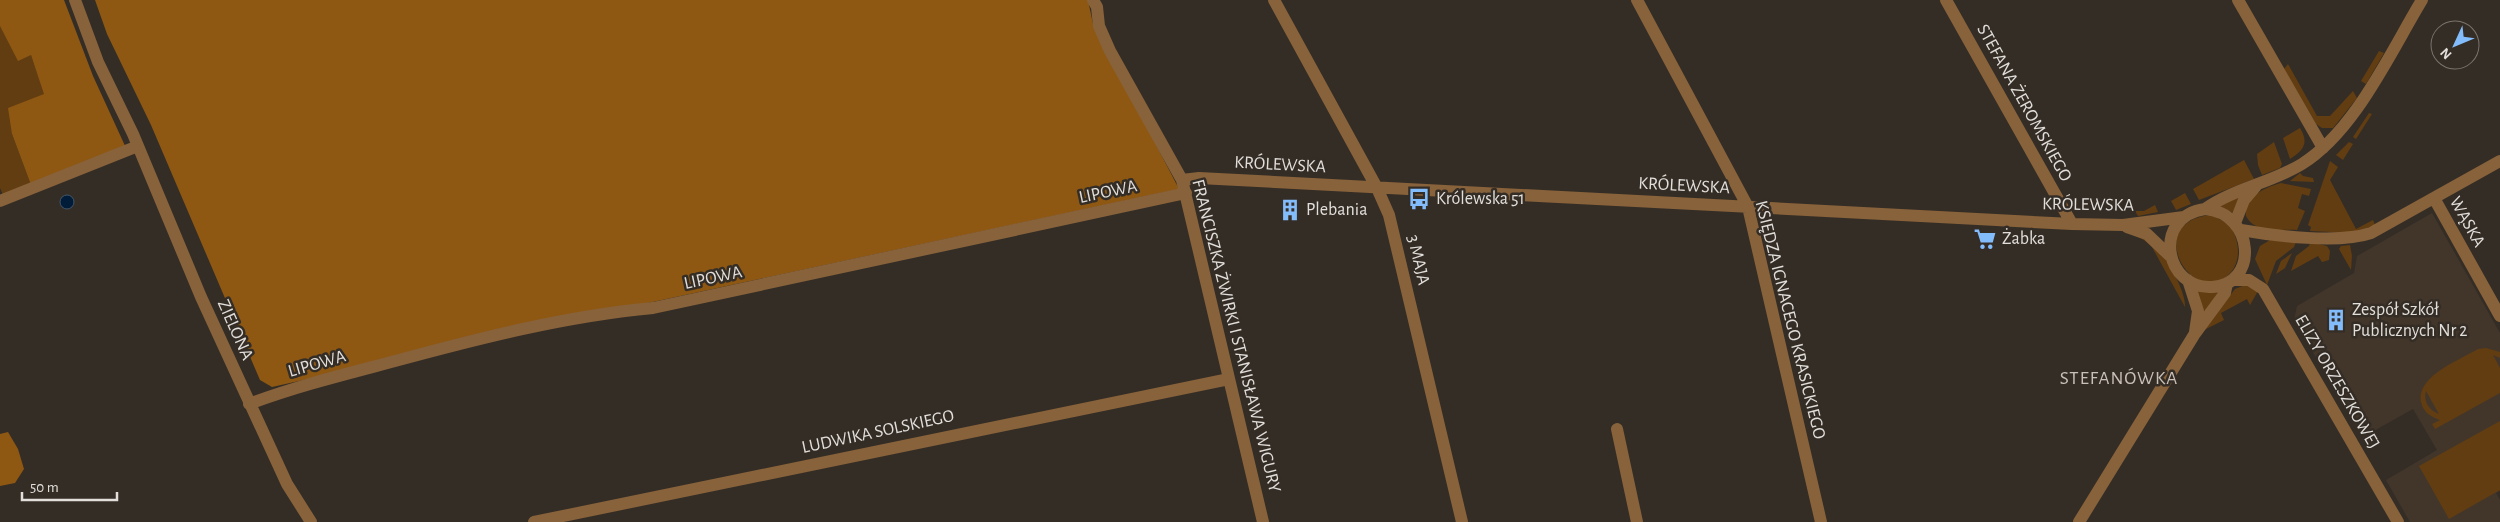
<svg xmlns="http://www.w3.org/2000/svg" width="2500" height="522" viewBox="0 0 2500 522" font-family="'Alegreya Sans',sans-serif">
<rect width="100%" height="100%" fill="#342d26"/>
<path fill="#42362b" d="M2432,213L2500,333V491L2496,493L2500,500V522H2410L2386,480L2437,450L2413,409L2363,437L2294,320L2297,306L2354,273L2357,256Z"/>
<path fill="#623d11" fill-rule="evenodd" d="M0,26L31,55L45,94L12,134L31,185L3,195L0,188Z
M2379,51L2384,53L2366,84L2361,81Z
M2288,64L2317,116H2330L2353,91L2357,98L2333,128H2322L2316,124L2284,69Z
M2369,113L2372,114L2356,139L2353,137Z
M2300,128C2309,143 2304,150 2290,159L2283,138Z
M2274,142L2282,164L2280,168L2262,175L2258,165L2257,154Z
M2349,142L2353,144L2343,160L2336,155Z
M2244,160L2254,179L2199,200L2193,189Z
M2330,161L2338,167L2330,180L2356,229L2373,220L2375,225L2352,233L2310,231L2311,227L2308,225Z
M2300,173L2303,176L2313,178L2314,182L2290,181Z
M2281,183L2311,189L2309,196L2302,194L2298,208L2305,211L2297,230C2280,229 2255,234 2246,216C2243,197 2266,187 2281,183Z
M2185,193L2191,204L2176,210L2171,201Z
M2240,196L2233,213L2220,206Z
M2155,205L2158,212L2138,216L2135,211H2144Z
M2213,215C2218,219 2228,222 2231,228C2241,243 2241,266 2226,277C2188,305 2143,219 2213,215Z
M2125,231C2135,232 2152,241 2159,250C2169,263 2186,292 2185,307L2152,247L2144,240Z
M2270,240L2296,242L2294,247L2276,261L2267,285L2255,259L2260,246Z
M2310,242L2327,246L2330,251L2329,260L2322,262L2318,256L2291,271L2296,256L2309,246Z
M2350,245L2352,256L2351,270L2339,249L2341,246Z
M2292,253L2285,268L2276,274L2281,261Z
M2245,285L2258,291L2250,305L2247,299L2221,313L2224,320L2204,330L2235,289Z
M2195,291L2218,293L2205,315Z
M2486,348L2500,352V358L2493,355L2500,368V393L2435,429L2432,424L2440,420C2431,417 2423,412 2421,402C2416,376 2460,360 2478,349ZM2426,391L2439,414C2429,410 2423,402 2426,391Z
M2500,421V490L2449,519L2419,466Z"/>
<path fill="#8e5813" d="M0,0H64L93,76L126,148L31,185L12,134L8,108L44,94L31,55L18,61L0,26Z
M95,0H1088L1093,24L1179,189L634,306L272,387L260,380L151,125L107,34Z
M8,432L18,449L24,469L15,483L0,486V434Z"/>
<path fill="#011c38" stroke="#445669" d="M60 202a7 7 0 1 1 14 0a7 7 0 1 1-14 0Z"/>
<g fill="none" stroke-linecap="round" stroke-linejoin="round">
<path stroke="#88623a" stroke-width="12" d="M75,0L98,62L133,134L201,297L287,484L311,522
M1093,0L1097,7L1099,26L1110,51L1182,180L1263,522
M1274,0L1377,188L1389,215L1462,522
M1637,0L1748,207L1821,522
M1946,0L2072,224
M2238,0L2323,148
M1182,180L1199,178L2072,224L2123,225L2184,217
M2434,198L2500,316
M0,201L138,146
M2205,209C2235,188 2271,183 2302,164C2355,131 2390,53 2422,0
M2205,209C2255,213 2259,285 2212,287C2165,290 2151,217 2205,209Z
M2235,223L2244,200L2256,186
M2127,227L2147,234L2170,256
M2241,230C2275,236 2339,244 2371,233L2500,161
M2188,280L2198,311L2195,332
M2232,280H2249L2263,289L2398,522
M249,404C297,386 346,374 395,361C480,338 566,316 653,308L1186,193
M1617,429L1637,522
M534,522L1229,379
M2079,522L2194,335L2225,293L2227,283"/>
</g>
<defs>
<g id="bus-bare" transform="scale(1.725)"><path d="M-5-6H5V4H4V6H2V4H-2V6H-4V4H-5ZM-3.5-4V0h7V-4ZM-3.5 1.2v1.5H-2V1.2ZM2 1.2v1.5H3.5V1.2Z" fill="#83bcfb" stroke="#342d26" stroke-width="2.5" paint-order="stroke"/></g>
<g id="building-bare" transform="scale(1.725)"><path d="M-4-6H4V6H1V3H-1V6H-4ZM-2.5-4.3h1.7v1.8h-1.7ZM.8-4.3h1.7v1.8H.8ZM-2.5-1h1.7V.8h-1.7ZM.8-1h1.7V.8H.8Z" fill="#83bcfb" stroke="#342d26" stroke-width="2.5" paint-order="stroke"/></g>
<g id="supermarket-bare" transform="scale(1.725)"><path d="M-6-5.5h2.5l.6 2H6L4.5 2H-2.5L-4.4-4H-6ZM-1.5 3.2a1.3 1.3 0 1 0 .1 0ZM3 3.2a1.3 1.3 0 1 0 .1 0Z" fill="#83bcfb" stroke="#342d26" stroke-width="2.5" paint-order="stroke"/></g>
</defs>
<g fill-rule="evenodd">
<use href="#bus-bare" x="1419" y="199"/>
<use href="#building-bare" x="1290" y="210"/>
<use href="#supermarket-bare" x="1985" y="239"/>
<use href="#building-bare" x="2336" y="320"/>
</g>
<g text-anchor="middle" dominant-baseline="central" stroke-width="5" stroke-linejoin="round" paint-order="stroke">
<g font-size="18" fill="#e2deda" stroke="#342d26">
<text transform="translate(2024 103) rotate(61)">STEFANA ŻEROMSKIEGO</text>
<text transform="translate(1280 165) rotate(3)">KRÓLEWSKA</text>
<text transform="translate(1684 186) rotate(3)">KRÓLEWSKA</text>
<text transform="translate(1108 192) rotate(-12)">LIPOWA</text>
<text transform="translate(2088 205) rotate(1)">KRÓLEWSKA</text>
<text transform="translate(2467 222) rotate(61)">WĄSKA</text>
<text transform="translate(1418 260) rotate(77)">3 MAJA</text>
<text transform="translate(713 278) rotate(-12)">LIPOWA</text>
<text transform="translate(1790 320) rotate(76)">KSIĘDZA IGNACEGO KRASICKIEGO</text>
<text transform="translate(235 330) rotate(66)">ZIELONA</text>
<text transform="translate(1236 336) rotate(76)">FRANCISZKA ŻWIRKI I STANISŁAWA WIGURY</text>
<text transform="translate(317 364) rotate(-16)">LIPOWA</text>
<text transform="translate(2337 382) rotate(60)">ELIZY ORZESZKOWEJ</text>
<text transform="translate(878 432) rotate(-12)">LUDWIKA SOLSKIEGO</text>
</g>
<g font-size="18" fill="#e2deda" stroke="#342d26" text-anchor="start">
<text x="1436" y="199">Królewska 51</text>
<text x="1306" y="210">Plebania</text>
<text x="2002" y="239">Żabka</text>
<text x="2352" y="310">Zespół Szkół<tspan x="2352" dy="21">Publicznych Nr 2</tspan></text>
</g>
<g font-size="19" letter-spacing="1" fill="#c9c0b8" stroke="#342d26">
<text x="2119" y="378">STEFANÓWKA</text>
</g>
</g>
<g transform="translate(2455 45) rotate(226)"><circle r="24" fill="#342d26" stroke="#7a746e"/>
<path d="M0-4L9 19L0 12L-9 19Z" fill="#83bcfb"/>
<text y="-8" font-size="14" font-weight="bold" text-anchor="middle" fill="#e2deda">N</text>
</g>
<path d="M22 492v8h95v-8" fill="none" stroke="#e2deda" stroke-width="2.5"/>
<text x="30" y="492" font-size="15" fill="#e2deda" stroke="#342d26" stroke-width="4" paint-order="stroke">50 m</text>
</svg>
